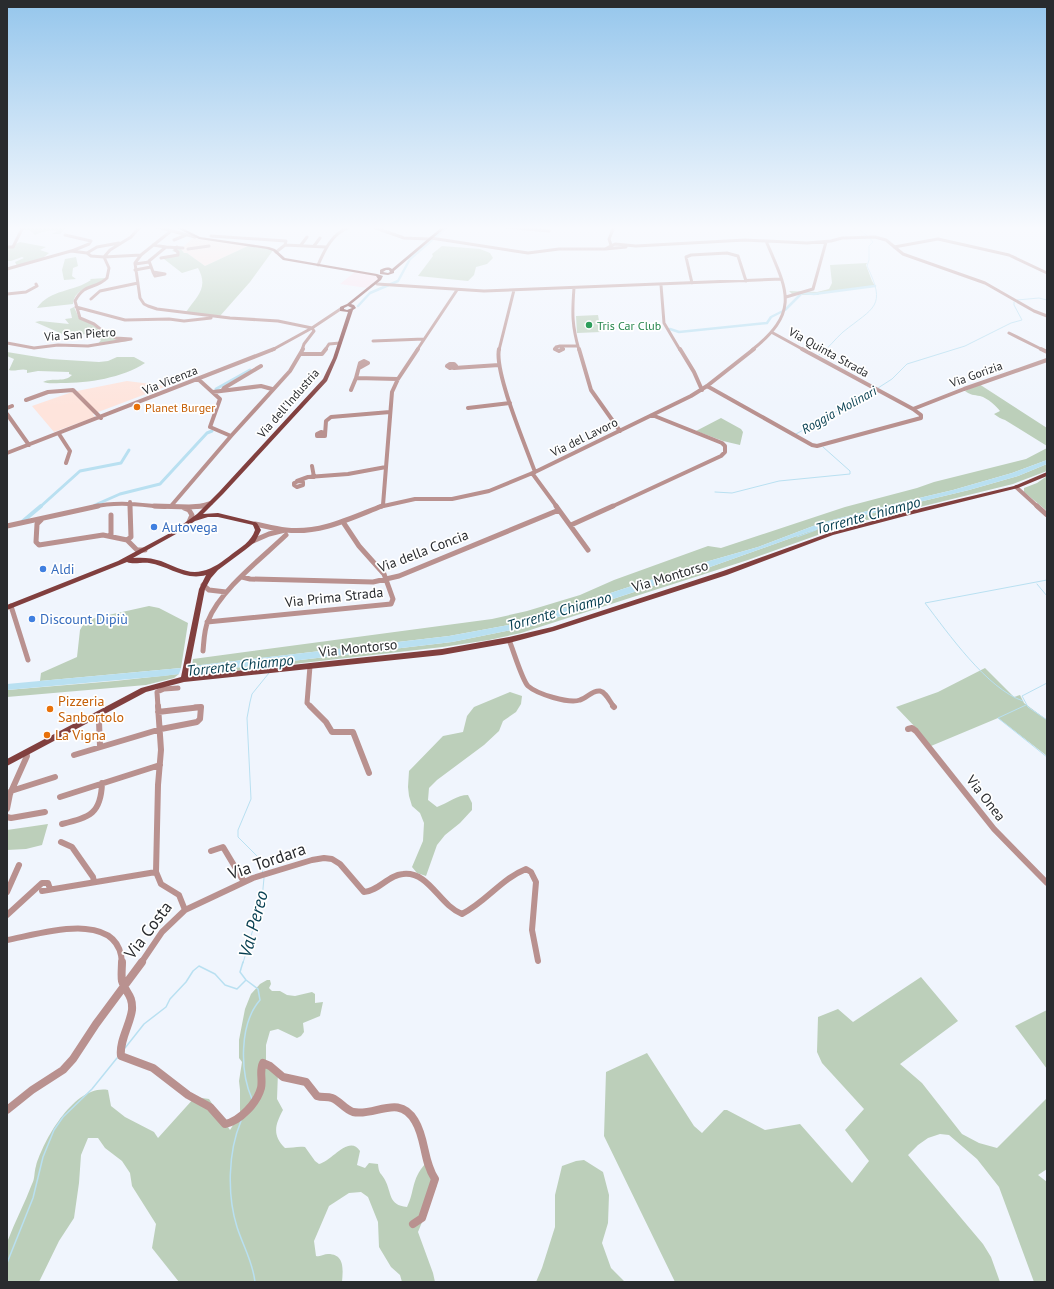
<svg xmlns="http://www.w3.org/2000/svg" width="1054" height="1289" viewBox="0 0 1054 1289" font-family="'PT Sans',sans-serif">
<rect width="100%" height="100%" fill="#f0f5fd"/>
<path fill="#fbe3ee" d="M355,272L376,276L379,278L367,288L340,284Z"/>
<path fill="#fee4dc" d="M195,236L201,238L250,245L205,266L187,253H184L181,249Z
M127,381L167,386L93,414L95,417L54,432L32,406L72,392Z"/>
<path fill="#bccfba" d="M23,227H67L60,234H52L57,231C50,230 41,231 35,235L30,230H23Z
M20,242L46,247L40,250L49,253L44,257L45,258L17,266L15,262L24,258L22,257L11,261H7V248Z
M250,245L274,249L250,282L220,316L186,312C197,296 209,288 198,268L182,273L164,259L165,257L177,254L176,252L172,251L175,248L181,249L184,253H187L205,266Z
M442,246L480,249L490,253L493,258L487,264L476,267L474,275L468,281L418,276L433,256L432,254Z
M76,257L78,266L73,268L72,276L76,279L64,280L62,270L65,259Z
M867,263L866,265L872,281L875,286L819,294L818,295H793L789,291L817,292L829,289L832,283L830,265Z
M105,278C94,289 75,286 73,304L37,308C50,289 74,292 91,280L90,279Z
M74,307L79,318L88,322L115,338H133L128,341L97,345L101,340L93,333L79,335L77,332L67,336L35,322L40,321L69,324L65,319L72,318L70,309Z
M598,315L601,332L577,333L576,316Z
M7,352L50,359L99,362L108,361L117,357H134L145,363C122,378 89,383 61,383C55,383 49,384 43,382C53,377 64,383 72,375L69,374V372L38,371L27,373V370C21,368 15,372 9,370L14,359L7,356Z
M979,384L1047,428V446L1005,420C1001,419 998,417 994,414L1000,411C997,407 988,398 980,396C974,395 970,395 965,391Z
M721,418L741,429L743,432L740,445L723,441L696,431Z
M1047,448V460L1012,473L953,490L898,503L821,523L758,547L702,563L519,623L449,636L192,666L193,659L492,619L527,611L580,595L614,580L708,546L721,548L845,507L917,488L934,482L1026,459Z
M1047,464V471L1013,484L843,526L748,560L521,633L489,640L443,647L196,675L191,673L452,642L531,626L710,567L808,532L869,514L969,490L1018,476Z
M1047,476V511L1024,492V488L1037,483Z
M149,606L159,608L188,623L181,668L40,681L41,673L77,657L80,630L86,620Z
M985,668L1014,697L1020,695L1024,703L1047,720V756L998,718L931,746L918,730L896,707L938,692Z
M179,674L174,678L146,685L7,697V690L115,681Z
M510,692L522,696L521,704L516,712L503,721L499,731L484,745L437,780L429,788L428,800L437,807C448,803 457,795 468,795L472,803V810L460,823L445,835L437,845L426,876L417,873L412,867L423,841L424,823L420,813L412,806L409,796L408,787L409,771L443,736L463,732L467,716L474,707Z
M48,824L42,845L26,849L7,850V830Z
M921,977L958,1021L900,1064L922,1083L962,1134L979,1143L997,1148L1047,1098V1169L1038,1175L1047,1182V1282H1034L999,1187L977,1159L949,1135L940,1134L928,1138L918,1145L908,1155L983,1244L991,1257L1000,1282H764L763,1281L762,1282H675L604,1136L606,1072L647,1053L694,1126L702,1133L724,1110H727L765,1130L800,1124L852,1183L869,1161L845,1130L864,1109L822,1063L817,1052L818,1017L838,1009L853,1022Z
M267,980H270L271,984L269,988L272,991H280L287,995L295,996L312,992L315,994V1003L323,1002L320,1016L303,1023L304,1032L301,1036L297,1038L278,1029L270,1031L266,1045V1066L278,1072L277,1099L283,1110C275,1125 272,1135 285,1148C292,1148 298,1146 305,1147L315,1161L319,1164C332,1161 349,1134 360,1151L357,1165L365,1168L369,1163L378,1164C379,1175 381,1172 385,1180C392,1193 388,1205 407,1207C415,1191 411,1180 425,1164L437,1185L418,1232L433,1273L435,1282H402L400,1275L391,1267L379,1247L378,1222L368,1197L361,1192L349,1193L329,1206L314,1241L316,1256C321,1257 324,1254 328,1254C345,1254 343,1270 342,1282H179L152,1248L156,1224L132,1186L130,1173L122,1161L105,1148L98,1138H88L81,1155L79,1183L74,1218L59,1241L39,1282H7C7,1273 5,1246 8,1240C15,1221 25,1203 32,1184C35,1179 34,1172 36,1166C44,1139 75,1084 108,1090L111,1106L125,1117L154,1132L158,1138L195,1097L209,1099L230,1130L240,1114V1090L239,1081L242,1062L239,1058V1040L245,1009L251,994L260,984Z
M1047,1010V1069L1015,1026Z
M584,1160L603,1172L609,1195L608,1223L602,1243L611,1268L625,1282H536L542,1268L555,1227V1195L562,1166L576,1161Z"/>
<path fill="#b9e0f1" d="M1047,460V464L1018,476L969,490L869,514L808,532L710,567L531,626L452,642L191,673L192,666L449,636L519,623L702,563L758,547L821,523L898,503L953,490L1012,473Z
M181,668L179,674L164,676L7,690V684Z"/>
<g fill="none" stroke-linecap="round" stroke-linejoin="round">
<path stroke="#b9e0f1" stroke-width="1" d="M853,227L863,232L867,236
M1017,300L1039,298L1047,300
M819,355C828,349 835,339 843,332C874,307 887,307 867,266L869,260V246L873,242L870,238
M878,388L892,379L907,364L965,346L1011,323L1022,320L1014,305V302
M796,434L875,390
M715,492L732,493L779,481L850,474V471L823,447
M797,537L816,530
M1037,584L1047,596
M1047,683L1022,696L1028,707L1047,720
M1023,701C987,689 948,633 925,603L1047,580
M1026,705L998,718L1047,757
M263,873L258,857L238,837V830L251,799L247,718L250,702L252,694L269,673
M243,963L262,899L264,878"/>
<path stroke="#b9e0f1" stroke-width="1.5" d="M243,962L240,972L246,980L258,989L260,1000C239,1024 240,1072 252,1099
M125,1048L144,1024L166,1007L170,999L186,982L193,971L199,966L215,974L225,985L237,989L246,980
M241,1121C228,1152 227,1195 237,1227C243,1246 253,1262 255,1282
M7,1263L33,1198L43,1157L54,1130L63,1117L92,1089L117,1058"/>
<path stroke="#b9e0f1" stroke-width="2.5" d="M358,306L370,293L398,281L410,259L447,227
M670,329L679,332L767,323L771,317L785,310L802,293L814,294L875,286"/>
<path stroke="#b9e0f1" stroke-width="3" d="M216,389L250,370
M95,505L120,494L160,484L207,433L212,431
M40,507L80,471L121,463L129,450"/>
<path stroke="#b9e0f1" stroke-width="4" d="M22,522L41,506"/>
<path stroke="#b9918f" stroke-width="3" d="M157,227L195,237
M373,227L404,238L429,239
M505,227L549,231
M171,231L141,255L135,263L140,298L144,304L148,306L157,309L230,318L278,321L312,328
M65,235L91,241L89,244L72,251
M211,236L286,241L285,245L276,252
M431,238L528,253L559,249H605L626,247
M174,240L186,235
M153,245L166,247L149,261L153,272
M285,245L326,247
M301,245L307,237
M611,245L609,239L614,227
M314,246L320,238
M7,247H13L23,227
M166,247L183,248
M894,247L938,239L1009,255L1047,273
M188,249L209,246
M605,249L615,244L636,246L745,240L807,243L831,241L842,238L875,237L886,240L903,254L985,283L1034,311L1047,316
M87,253L97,247L119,243
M161,258L178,255V252L175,250L177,247
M135,264L149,262
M318,265C325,249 332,234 349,227
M7,269L71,251L87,253L91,256L104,257L141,255
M135,270L151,267
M153,272L165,274L155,276Z
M692,283L686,257L691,255L727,253L738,256L746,281
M377,284L484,291L781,279
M661,285L664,323L680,350
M574,288C572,313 572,326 579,350
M7,294L26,292L37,286L36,284
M786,297L813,289L826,242
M91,299L100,291L138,283
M76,307L125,320L169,319L184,321L211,318
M773,333L804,350
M1009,333L1043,350
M373,341L424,339
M7,343L34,348L58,345L88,346L131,339L116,338L104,332L94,324L80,318L75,301C85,282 95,290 107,278L109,268L104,257L110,250L131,237L140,227
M560,346H578
M272,350L312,328L342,308
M302,350L304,344L314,331L312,328
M325,350L329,344L340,343
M417,350L457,290
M499,350L514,290
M557,350L555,349L556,347L560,346L563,349L561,350
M752,350C801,311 787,290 766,241"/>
<path stroke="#b9918f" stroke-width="4" d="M499,349C494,372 526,447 535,472
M555,349L559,351L563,349
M579,349L591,390L620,431
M680,349L694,372L702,390
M1041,349L1047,352
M301,354H322L326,349
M450,364H454L456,366L450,368L447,366Z
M359,368L368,363L364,361L360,363L356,378L398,379
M454,368L499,365
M707,386L812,445L817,446L921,418V415L913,409L802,349
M351,390L356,378
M222,391L224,388L261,366
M213,392L261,386L272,389
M26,400L48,392L73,390L101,418
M7,408L12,406
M468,408L510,403
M913,409L964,389L1047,360
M7,414L29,445
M321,432L325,433V436H317V434Z
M59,434L70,451L66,463
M325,435L326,421L331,417L390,412
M231,436L290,371L303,349
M7,453L274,349
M312,466L314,477
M532,473L557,507
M297,481L308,477L348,474L386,467
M299,481L303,482V485L297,487L294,485V483Z
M1016,487L1038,507
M130,502V507
M383,505L392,392L398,379L418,349
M171,506L231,436L210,427L220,399L198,379
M93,507C118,501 140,505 165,507
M197,507L211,503
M379,507L415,499H452L489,491L535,472L691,396L707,386L754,349
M611,507L721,456L725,452V446L722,443L652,415"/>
<path stroke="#b9918f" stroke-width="5" d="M154,506L189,507L203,506
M556,506L588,550
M1037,506L1047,515
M184,508L189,510L192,515L189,522
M111,515V536
M42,519L37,524L36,542L39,545L103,535L127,540L137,550H145
M255,524C265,526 275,529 286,530C320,534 351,518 382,506
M571,525L613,506
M7,526L98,506
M127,540L131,537L130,506
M253,541L269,534L285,530
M242,577L250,579L373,582L399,576L559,510
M203,585L209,590L226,592
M11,606L28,660
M207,622L391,604L393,599L384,574L359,546L343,522
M509,640C513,649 522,680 528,686C537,694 569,704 580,700C587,698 592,690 600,691C606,692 610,702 614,707
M203,651C204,641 204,630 208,621C220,590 262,558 286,535
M310,666L307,703L311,707
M158,707L157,692L164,689L178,688
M195,707H201"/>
<path stroke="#b9918f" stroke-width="6" d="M310,706L326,722L332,732H353L369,773
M613,706L614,707
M97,716L99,722L100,746
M908,729L912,728L916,731L994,829L1047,883
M74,755L161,729L197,722L200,719L201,707L158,712
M11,791L55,777
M60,797L160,765
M7,809L10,794L27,756L26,753
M7,817L11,818L45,812
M62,824C90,817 101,814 102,783
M61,842L72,847L93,877L94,882
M211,851L223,847L244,882
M42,891L156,872
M7,892L19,865
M185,910L253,878L312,860L324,858L332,859L340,864L364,892C379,891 388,875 403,874C429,871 439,905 462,914C486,902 501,879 526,869L531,872L536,882L532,930L538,961
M7,915L42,883H48L50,889
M7,940C40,934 120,908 122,963
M141,963L162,932L185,910L179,895L161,884L156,872L158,785L161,750L158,706"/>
<path stroke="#b9918f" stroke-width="8" d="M122,962C122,968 121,975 122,981C125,993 133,994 132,1010C130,1025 119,1041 121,1056L153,1068L188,1095L210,1107L225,1124C240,1121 257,1103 261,1088C263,1079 259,1071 263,1063L270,1066L283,1077L306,1082L317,1096C322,1098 327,1096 332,1098C340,1101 344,1109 353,1112C375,1117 399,1093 415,1121C426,1139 423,1161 435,1179L422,1218L413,1224
M7,1110L32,1090L63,1070L73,1059L96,1024L142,962"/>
<path fill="#813f3e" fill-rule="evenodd" d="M175,227H180L200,237L269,247L275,249L285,258L377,274L383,276L381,280L351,304L354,305L356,308L353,310L337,358L327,381L223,494L203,514L218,513L255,522L257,523L261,530L255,542L245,550L218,570L211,578L205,589L188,676L442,649L509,637L552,627L723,571L829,533L909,511L1014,486L1047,472V476L1018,488L909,515L833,535L727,575L554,631L509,643L442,655L184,682L146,692L7,766V759L141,688L181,677L199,589L206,575C185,581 169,566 149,563C142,562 133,565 127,562L7,610V605L118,561L172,532L197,514L219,492L323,379L333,358L348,312L340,311V307L347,304L378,279L376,276L283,260L273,251L267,249L199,239ZM348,306L352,308L347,310L344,309V308ZM208,517H218L253,525L255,530C251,542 241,547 232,554C223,561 213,569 202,571C188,575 174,566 161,561C152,558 143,557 133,558L176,534L195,521Z
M442,227H446L394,271V273L388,275L380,274V270C384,268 388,266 392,269ZM386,270H389L390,272L388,273L383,272Z"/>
</g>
<linearGradient id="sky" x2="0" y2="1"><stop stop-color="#95c6ec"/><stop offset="0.56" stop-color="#f8fafe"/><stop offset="1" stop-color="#f8fafe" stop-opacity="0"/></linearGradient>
<rect width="1054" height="407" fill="url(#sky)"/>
<circle fill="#2e9e5b" stroke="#fff" stroke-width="1.5" cx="589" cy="325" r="4"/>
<g fill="#e8710a" stroke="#fff" stroke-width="1.5">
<circle cx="137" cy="407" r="4"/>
<circle cx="50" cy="709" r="4"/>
<circle cx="47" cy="735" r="4"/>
</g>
<g fill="#3f7fe0" stroke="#fff" stroke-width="1.5">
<circle cx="154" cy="527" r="4"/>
<circle cx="43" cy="569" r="4"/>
<circle cx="32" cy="619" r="4"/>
</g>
<g text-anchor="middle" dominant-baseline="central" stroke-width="3.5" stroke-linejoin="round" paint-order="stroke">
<g font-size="12" fill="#27864d" stroke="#fff" text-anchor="start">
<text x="597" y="325">Tris Car Club</text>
</g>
<g font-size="12" fill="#292b2e" stroke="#fff">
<text transform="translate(80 334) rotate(-4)">Via San Pietro</text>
<text transform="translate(829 352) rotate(29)">Via Quinta Strada</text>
<text transform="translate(976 374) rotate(-20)">Via Gorizia</text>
<text transform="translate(170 380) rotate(-22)">Via Vicenza</text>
<text transform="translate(288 403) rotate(-49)">Via dell'Industria</text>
<text transform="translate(584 437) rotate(-26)">Via del Lavoro</text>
</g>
<g font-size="12" fill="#c56008" stroke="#fff" text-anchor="start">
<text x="145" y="407">Planet Burger</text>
</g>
<g font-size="13" font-style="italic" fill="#043d4f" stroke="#fff">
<text transform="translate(839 410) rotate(-29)">Roggia Molinari</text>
</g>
<g font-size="14" fill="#366cbe" stroke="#fff" text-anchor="start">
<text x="162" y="527">Autovega</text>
<text x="51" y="569">Aldi</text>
<text x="40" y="619">Discount Dipiù</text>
</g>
<g font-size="14" fill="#292b2e" stroke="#fff">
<text transform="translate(423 551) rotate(-21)">Via della Concia</text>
<text transform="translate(670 576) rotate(-17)">Via Montorso</text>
<text transform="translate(334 597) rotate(-6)">Via Prima Strada</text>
<text transform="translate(358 648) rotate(-6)">Via Montorso</text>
<text transform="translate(986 798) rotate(52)">Via Onea</text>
</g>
<g font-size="14" fill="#c56008" stroke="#fff" text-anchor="start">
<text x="58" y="701">Pizzeria<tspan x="58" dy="16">Sanbortolo</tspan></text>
<text x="55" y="735">La Vigna</text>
</g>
<g font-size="15" font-style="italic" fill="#043d4f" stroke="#fff">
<text transform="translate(868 515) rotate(-15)">Torrente Chiampo</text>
<text transform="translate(559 611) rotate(-16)">Torrente Chiampo</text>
<text transform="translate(240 665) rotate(-6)">Torrente Chiampo</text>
</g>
<g font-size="17" fill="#292b2e" stroke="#fff">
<text transform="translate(267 861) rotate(-19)">Via Tordara</text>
<text transform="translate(148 930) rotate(-53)">Via Costa</text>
</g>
<g font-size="18" font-style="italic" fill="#043d4f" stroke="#fff">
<text transform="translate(253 924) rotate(-75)">Val Pereo</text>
</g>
</g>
<rect width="1054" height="1289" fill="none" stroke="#292b2e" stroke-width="16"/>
</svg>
